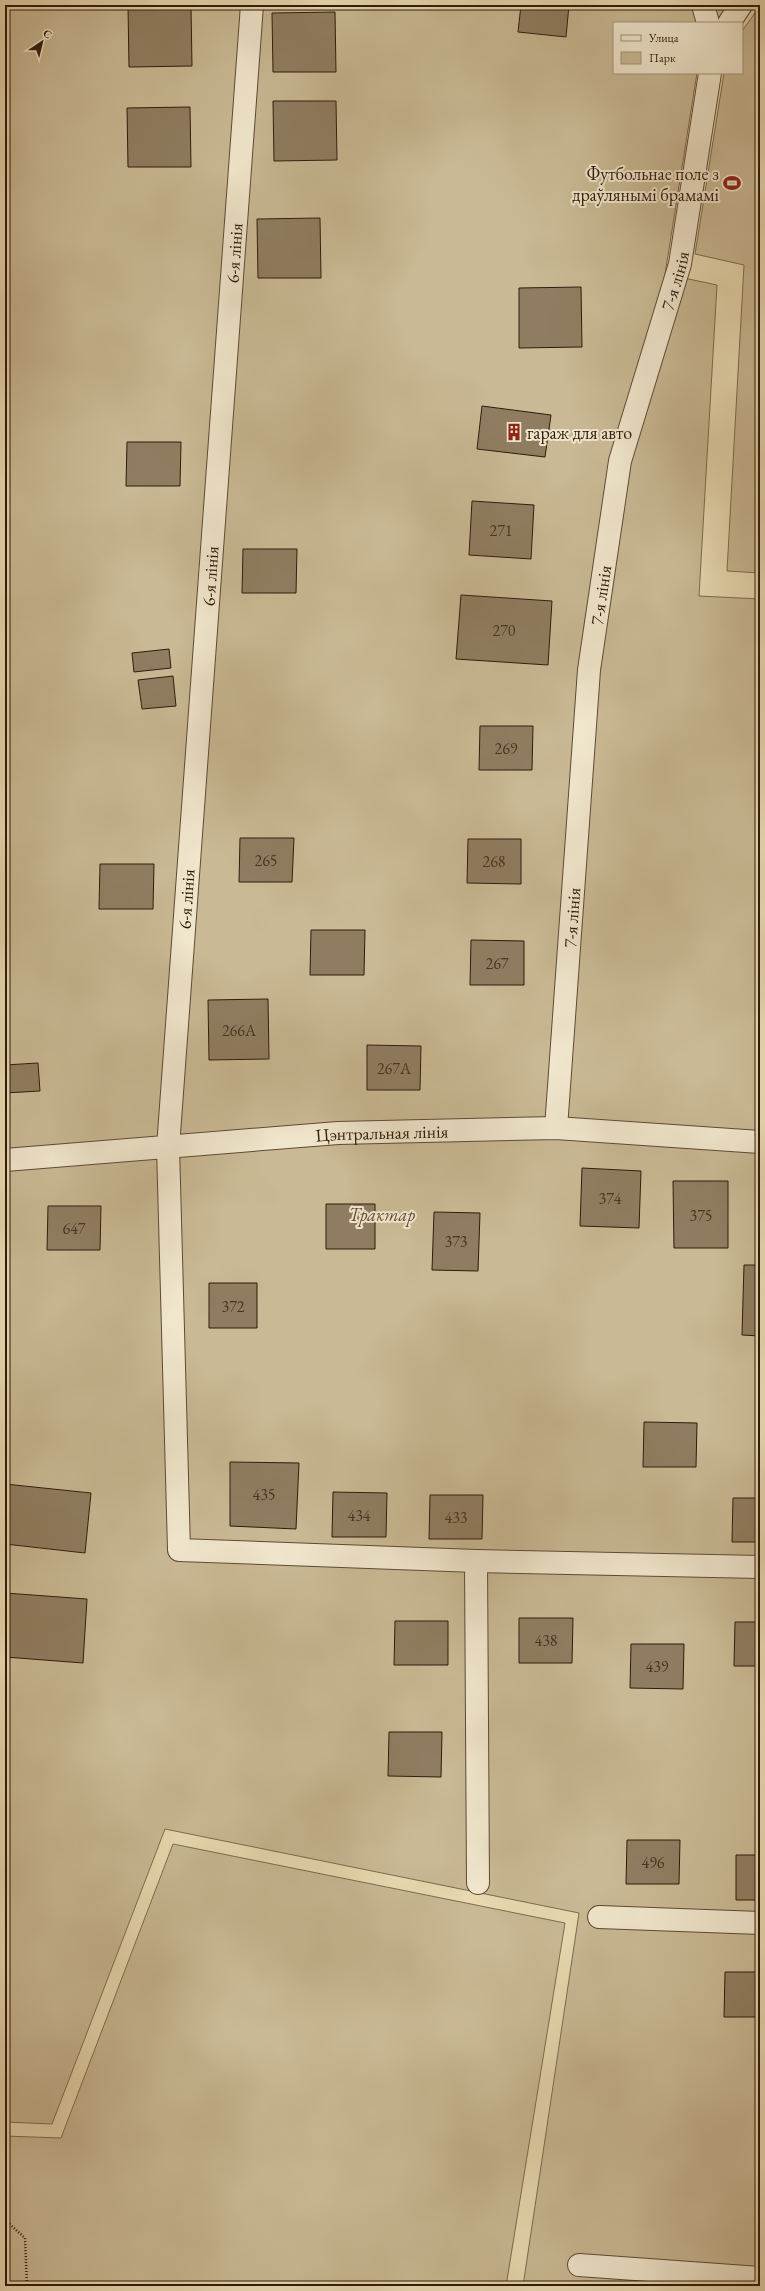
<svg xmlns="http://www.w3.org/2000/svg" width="765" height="2291" viewBox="0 0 765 2291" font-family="'EB Garamond',serif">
<rect width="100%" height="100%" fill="#e8d9b0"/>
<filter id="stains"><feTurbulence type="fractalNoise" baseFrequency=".005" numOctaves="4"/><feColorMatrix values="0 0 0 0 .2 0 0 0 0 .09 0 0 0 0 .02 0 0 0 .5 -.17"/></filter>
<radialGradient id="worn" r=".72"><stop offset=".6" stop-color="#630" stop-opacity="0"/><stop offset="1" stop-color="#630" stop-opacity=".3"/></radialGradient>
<path fill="#c9b994" stroke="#7c6a50" d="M5,5H728L715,23H614V73H697L665,274L717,285L699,596L760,599V2286H523L579,1913L165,1829L52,2124L5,2122Z
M760,6V573L727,571L744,265L695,254L724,73H742V31Z
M173,1844L565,1923L506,2286H5V2136L61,2138Z"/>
<path fill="#907d61" stroke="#301a0b" d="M521,5H569L566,37L518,32Z
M128,7H191L192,66L129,67Z
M335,12L336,72H273L272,13Z
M273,101H336L337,160L274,161Z
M190,107L191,167H128L127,108Z
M320,218L321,278H258L257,219Z
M581,287L582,347L519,348V288Z
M482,406L551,415L545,457L477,449Z
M127,442H181L180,486H126Z
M472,501L534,505L531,559L469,555Z
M243,549H297L296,593H242Z
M461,595L552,601L548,665L456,659Z
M169,649L171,668L134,672L132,653Z
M173,676L176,706L142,709L138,680Z
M480,726H533L532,770H479Z
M240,838H294L292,882H239Z
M468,839H521V884L467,883Z
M100,864H154L153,909H99Z
M311,930H365L364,975H310Z
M471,940L524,941V985H470Z
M268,999L269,1059L209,1060L208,1000Z
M367,1045L421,1046L420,1090H367Z
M38,1063L40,1091L5,1093V1065Z
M582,1168L641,1171L639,1228L580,1226Z
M673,1181H728V1248H674Z
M326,1204H375V1249H326Z
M48,1206H101L100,1250H47Z
M434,1212L480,1213L478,1271L432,1270Z
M744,1265H760V1336L742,1335Z
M209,1283H257V1328H209Z
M644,1422L697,1423L696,1467H643Z
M230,1462L299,1463L296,1529L230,1526Z
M5,1484L91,1493L85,1553L5,1544Z
M333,1492L387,1493L386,1537H332Z
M430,1495H483L482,1539H429Z
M733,1498H760V1542H732Z
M5,1593L87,1599L83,1663L5,1657Z
M519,1618H573L572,1663H519Z
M395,1621H448V1665H394Z
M735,1622H760V1666H734Z
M631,1644H684L683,1689L630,1688Z
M389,1732H442L441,1777L388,1776Z
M627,1840H680L679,1884H626Z
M736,1855H760V1900H736Z
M725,1972H760V2017H724Z"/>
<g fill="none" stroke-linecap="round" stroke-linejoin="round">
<g stroke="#5e4a34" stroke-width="24">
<g id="minor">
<path d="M252,5L168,1147L179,1550L476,1561L760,1567"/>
<path d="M703,5L708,23"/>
<path d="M729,23L741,5"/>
<path id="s1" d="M556,1128L589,670L620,461L680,264L710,73"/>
<path id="s2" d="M5,1160L338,1133L556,1128L760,1142"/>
<path d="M476,1561L478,1883"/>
<path d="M599,1917L760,1923"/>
<path d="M579,2265L760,2278"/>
</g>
</g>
<path stroke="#301a0b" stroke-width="2.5" stroke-dasharray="1 2" stroke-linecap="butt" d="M758,169H760
M5,2220L25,2238L27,2286"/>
<use href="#minor" stroke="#f0e6cc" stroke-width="22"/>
</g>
<defs>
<g id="stadium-bare" transform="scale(1.38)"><path d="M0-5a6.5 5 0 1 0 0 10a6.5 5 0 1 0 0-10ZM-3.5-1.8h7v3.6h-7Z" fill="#8f2418" stroke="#f0e6cc" stroke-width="2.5" paint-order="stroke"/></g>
<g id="building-bare" transform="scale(1.38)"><path d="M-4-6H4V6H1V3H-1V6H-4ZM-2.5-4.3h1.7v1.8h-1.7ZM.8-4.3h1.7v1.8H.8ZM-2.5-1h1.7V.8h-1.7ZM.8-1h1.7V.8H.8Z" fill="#8f2418" stroke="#f0e6cc" stroke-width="2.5" paint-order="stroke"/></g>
</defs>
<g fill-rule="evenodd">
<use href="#stadium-bare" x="732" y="183"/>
<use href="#building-bare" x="514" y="432"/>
</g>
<g text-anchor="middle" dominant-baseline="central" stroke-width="4" stroke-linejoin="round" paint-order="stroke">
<g font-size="16" fill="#483320">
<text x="501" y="530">271</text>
<text x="504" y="630">270</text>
<text x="506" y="748">269</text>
<text x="266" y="860">265</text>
<text x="494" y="861">268</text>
<text x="497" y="963">267</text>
<text x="239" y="1030">266А</text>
<text x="394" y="1068">267А</text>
<text x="610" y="1198">374</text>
<text x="701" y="1215">375</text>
<text x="74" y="1228">647</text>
<text x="456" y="1241">373</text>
<text x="233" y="1306">372</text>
<text x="264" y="1494">435</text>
<text x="359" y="1515">434</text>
<text x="456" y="1517">433</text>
<text x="546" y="1640">438</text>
<text x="657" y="1666">439</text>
<text x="653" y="1862">496</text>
</g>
<g font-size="18" fill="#301a0b" stroke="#f0e6cc" text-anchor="end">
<text x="719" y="173">Футбольнае поле з<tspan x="719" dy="21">драўлянымі брамамі</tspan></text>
<text x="527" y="432" text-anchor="start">гараж для авто</text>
</g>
<g font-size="18" fill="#301a0b" stroke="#f0e6cc">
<text transform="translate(234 253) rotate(-86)">6-я лінія</text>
<text stroke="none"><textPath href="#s1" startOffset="859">7-я лінія</textPath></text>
<text transform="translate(210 576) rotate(-86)">6-я лінія</text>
<text stroke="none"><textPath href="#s1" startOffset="535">7-я лінія</textPath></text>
<text transform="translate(186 899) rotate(-86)">6-я лінія</text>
<text stroke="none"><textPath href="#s1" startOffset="211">7-я лінія</textPath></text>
<text stroke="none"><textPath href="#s2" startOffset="378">Цэнтральная лінія</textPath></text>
</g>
<g font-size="18" font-style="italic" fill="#5e4a34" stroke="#f0e6cc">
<text x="382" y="1214">Трактар</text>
</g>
</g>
<rect width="765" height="2291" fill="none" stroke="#e8d9b0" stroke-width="20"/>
<rect x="6" y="6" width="753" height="2279" fill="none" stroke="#301a0b" stroke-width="2"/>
<rect x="10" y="10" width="745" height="2271" fill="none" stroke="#301a0b"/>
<rect x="613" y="22" width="130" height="52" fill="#f0e6cc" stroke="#a3947f"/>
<rect x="621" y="35" width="20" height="6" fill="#f0e6cc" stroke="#a3947f"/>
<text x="649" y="42" font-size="12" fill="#301a0b">Улица</text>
<rect x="621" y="52" width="20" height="12" fill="#c9b994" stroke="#a3947f"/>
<text x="649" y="62" font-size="12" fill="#301a0b">Парк</text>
<g transform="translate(42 42) rotate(35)" stroke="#f0e6cc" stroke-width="3" paint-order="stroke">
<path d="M0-3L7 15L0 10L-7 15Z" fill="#301a0b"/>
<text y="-6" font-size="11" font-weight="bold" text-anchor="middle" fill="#301a0b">С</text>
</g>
<rect width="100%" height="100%" filter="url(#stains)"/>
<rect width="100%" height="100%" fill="url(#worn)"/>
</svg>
